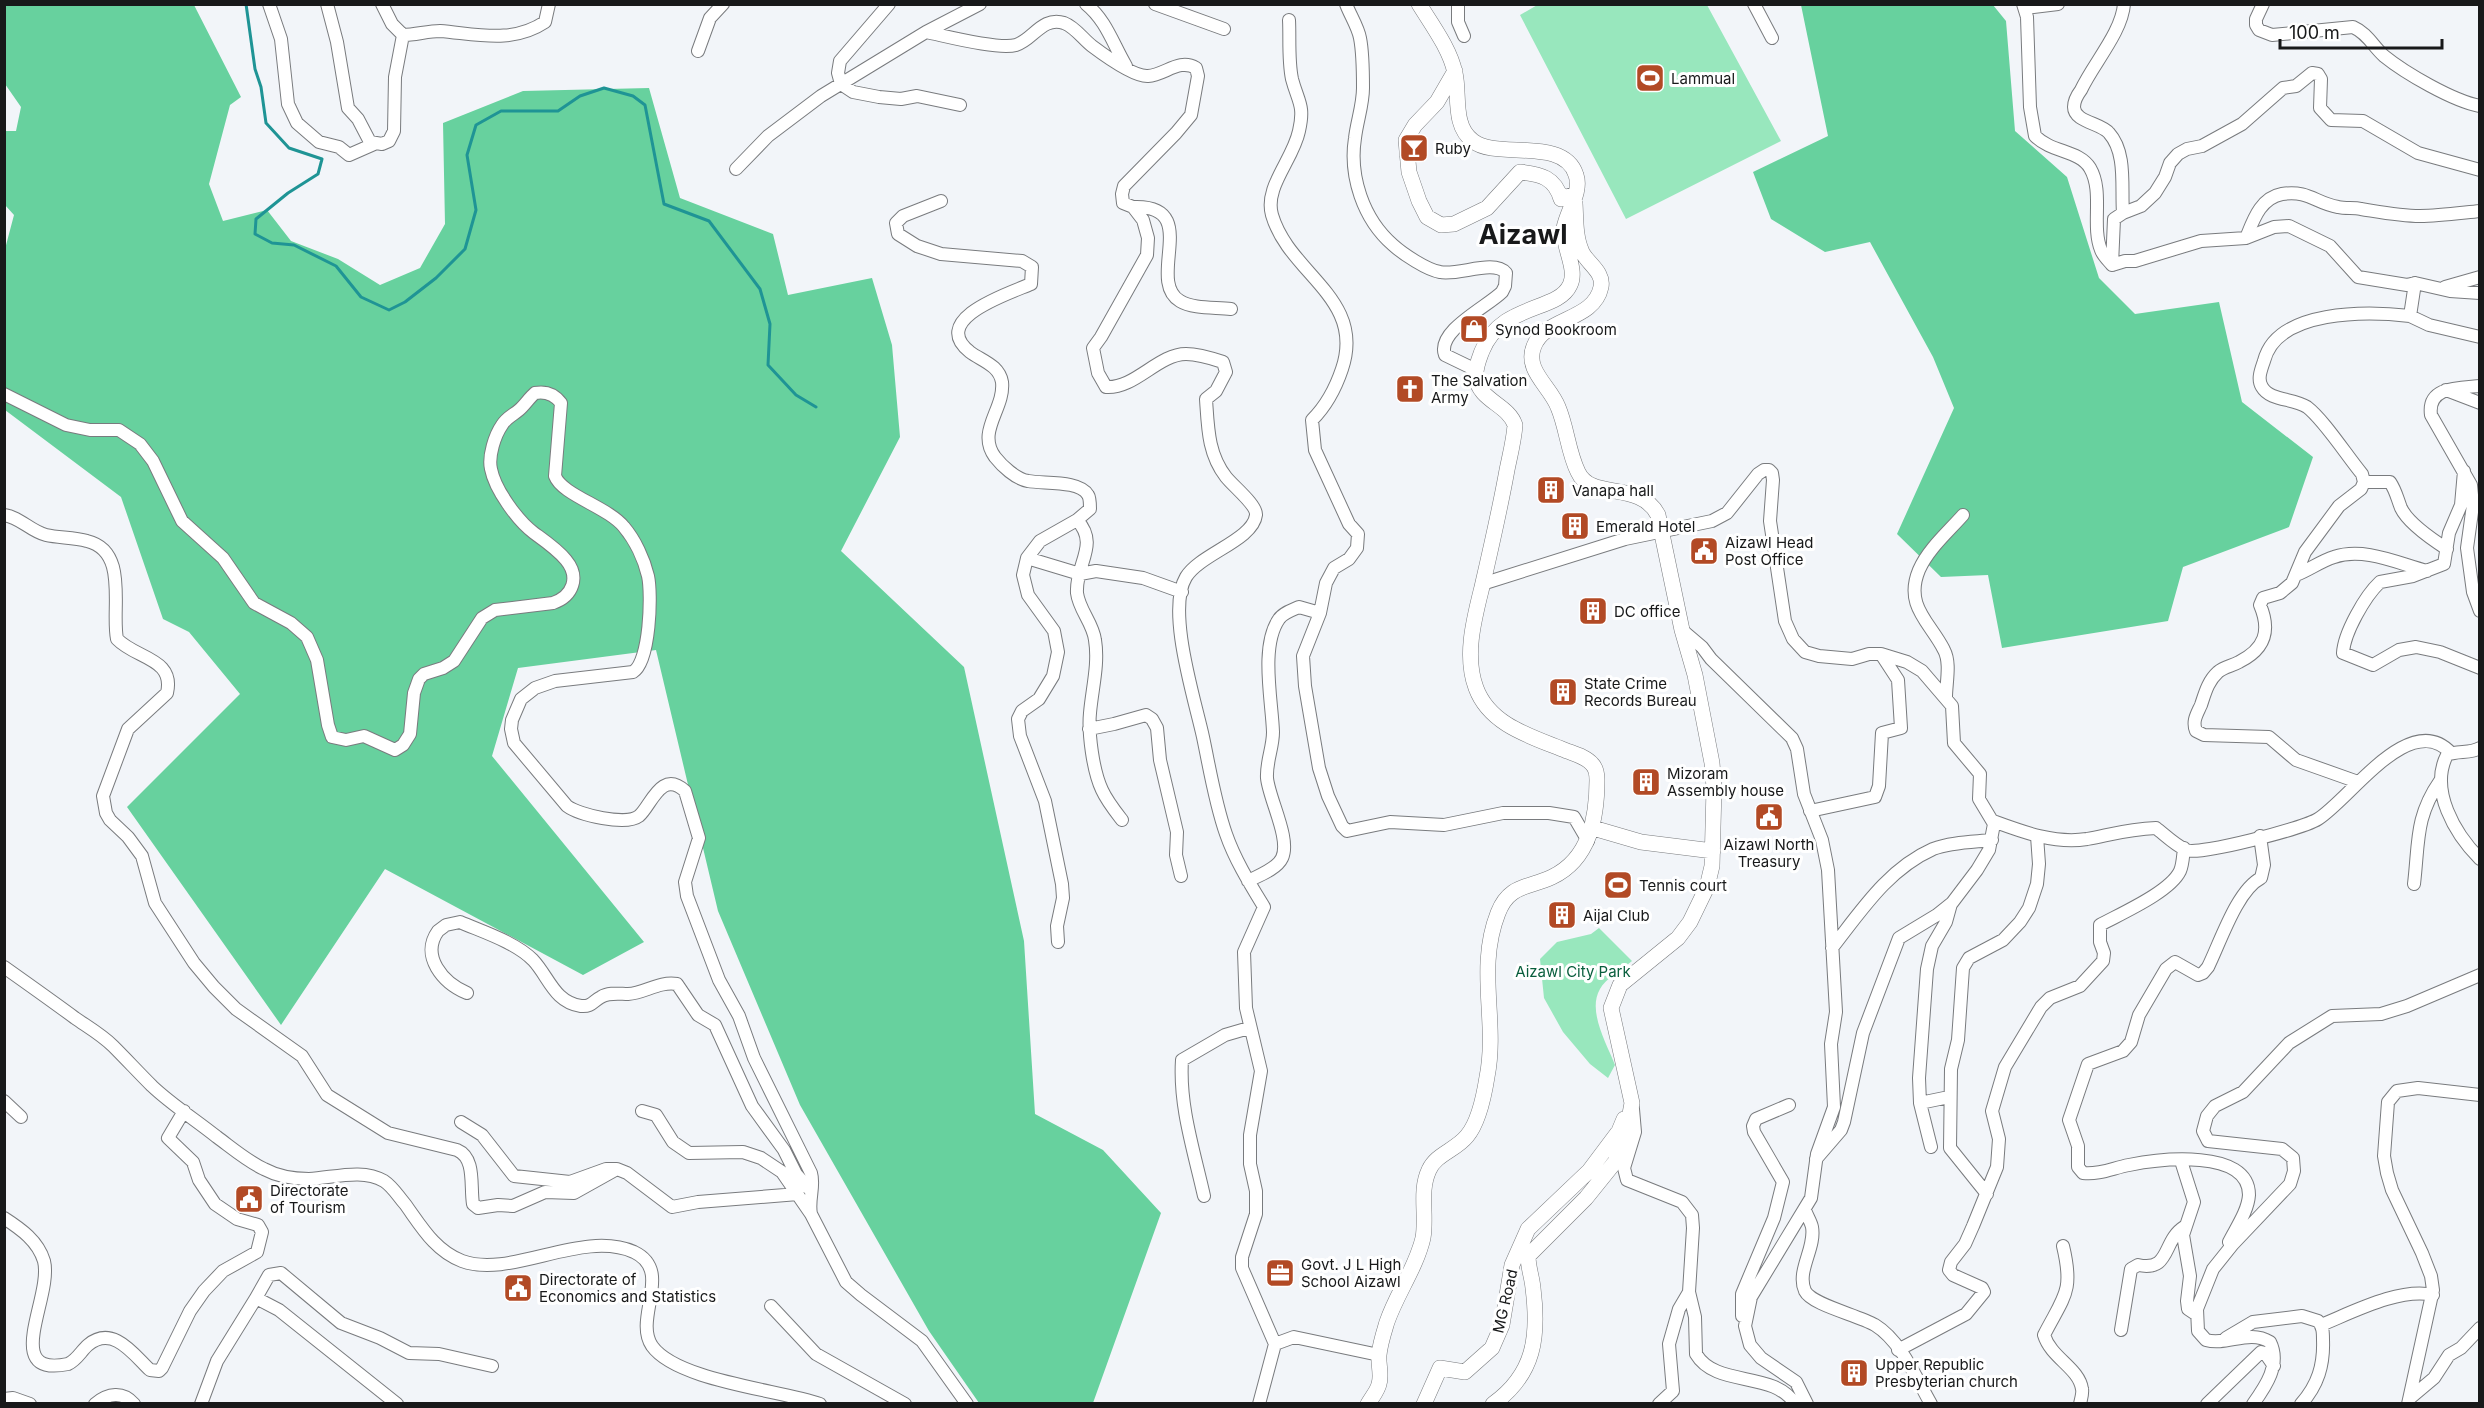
<svg xmlns="http://www.w3.org/2000/svg" width="2484" height="1408" viewBox="0 0 2484 1408" font-family="Inter,sans-serif">
<rect width="100%" height="100%" fill="#f2f5f9"/>
<path fill="#98e7bd" d="M1539,4L1707,5L1781,141L1626,219L1520,15Z
M1599,928L1632,961C1623,969 1605,979 1600,989C1587,1011 1607,1044 1615,1065L1608,1078L1590,1064L1563,1032L1544,998L1540,959L1557,942L1591,934Z"/>
<path fill="#67d19e" d="M5,5H194L241,97L230,105L209,184L223,221L267,210L291,241L338,259L380,285L420,268L445,224L443,123L523,91L649,88L680,198L773,234L788,295L872,278L892,345L900,437L841,551L964,667L1024,941L1035,1114L1103,1150L1161,1213L1093,1403H979L929,1331L800,1105L718,911L656,650L518,668L492,756L644,942L583,975L385,869L281,1025L127,807L240,694L189,632L163,619L121,497L5,410V249L14,215L5,205V131H16L21,107L5,84Z
M1801,5H1993L2006,21L2015,131L2067,177L2099,278L2135,314L2219,302L2242,402L2313,457L2289,527L2183,567L2168,621L2002,648L1988,575L1941,577L1897,534L1954,408L1933,357L1870,242L1825,252L1771,219L1753,172L1828,136Z"/>
<g fill="none" stroke-linecap="round" stroke-linejoin="round">
<path stroke="#1f9495" stroke-width="3" d="M246,4L255,69L261,87L266,123L289,148L322,159L318,174L288,193L256,219L255,234L272,243L294,245L336,266L361,297L389,310L405,302L436,278L465,249L476,210L467,155L476,125L501,111H558L580,96L604,88L633,96L645,105L664,204L709,221L760,289L770,324L768,365L796,395L816,407"/>
<g stroke="#797b7e" stroke-width="14">
<path id="minor" d="M269,4L281,39L288,104L297,123L319,142L339,147L349,155L374,144
M327,4L337,42L348,108L358,119L370,142L382,144L389,141L394,131L395,77L403,35L392,24L382,4
M889,4L840,61L838,73L841,84L853,92L879,97L901,99L917,96L960,105
M1086,4C1106,20 1113,44 1126,66
M1155,4L1224,29
M1346,4C1350,15 1358,27 1360,38C1363,53 1363,73 1363,88C1363,105 1357,121 1355,138C1349,176 1363,219 1393,245C1403,254 1427,270 1440,272C1458,276 1494,259 1506,273L1505,286L1502,292C1487,307 1436,331 1445,355L1476,370
M1458,4V22L1464,36
M1754,4L1772,38
M2023,4L2027,17L2030,107L2035,136C2052,153 2079,150 2090,168C2104,192 2091,225 2101,250C2103,256 2109,261 2112,265L2125,261H2135L2201,241L2246,238L2274,227L2289,226L2330,246L2358,277L2407,285L2415,283L2450,291L2480,293
M2263,4L2256,19V25L2259,30L2272,35L2353,27C2367,33 2373,46 2384,56C2405,73 2453,101 2480,106
M2025,8L2058,4
M1289,20C1290,38 1288,60 1292,79C1298,102 1305,105 1299,131C1293,160 1264,187 1272,215C1289,274 1366,298 1342,369C1336,387 1326,406 1312,420L1315,450L1349,524L1358,534L1357,548L1349,559L1334,568L1326,583L1320,613L1303,656L1305,686L1319,768L1328,796L1342,826L1347,831L1390,822L1444,825L1503,813H1549L1574,817L1588,841
M926,32C946,36 998,50 1016,45C1033,40 1042,16 1064,23C1075,27 1083,39 1092,46C1104,55 1134,77 1148,76C1165,75 1179,58 1196,68L1198,76L1191,115L1176,133L1124,186L1122,194L1123,203L1133,207L1143,220L1148,238L1147,255L1101,337L1093,348L1098,373L1106,387C1135,389 1158,354 1186,354C1198,354 1211,358 1223,362L1226,372L1216,391L1206,399C1208,428 1208,454 1226,477C1233,486 1257,505 1256,515C1253,540 1200,554 1186,577C1166,610 1195,700 1203,737C1210,770 1215,803 1226,834C1235,860 1250,884 1264,907L1244,952L1246,1008L1261,1071L1250,1135V1164L1256,1191V1214L1242,1257V1268L1275,1344
M403,35C415,35 428,31 440,31C477,34 512,44 545,22L549,4
M698,51L710,18L723,4
M736,169L768,136L821,96L926,32L980,4
M941,201L903,216L896,223L898,234L917,246L941,254L1022,261L1032,267L1031,284C1010,293 928,319 970,352C982,361 999,365 1002,382C1005,409 976,431 995,457C1002,466 1016,479 1028,481C1043,484 1080,480 1088,495C1090,498 1090,505 1090,509L1077,520L1040,541L1027,558L1023,575L1028,595L1054,631L1058,652L1053,676L1039,699L1022,711L1018,719L1020,736L1045,801L1062,884L1063,898L1057,926L1058,942
M1133,207C1203,204 1145,280 1180,301C1193,309 1216,307 1231,309
M2123,213L2141,206L2155,193L2165,177L2170,163L2178,154L2187,149L2202,146L2242,124L2283,88L2296,86L2312,73L2318,74L2321,79L2320,108L2331,120L2363,121L2418,153L2480,170
M2246,238C2253,221 2260,198 2282,194C2309,190 2315,203 2338,207C2346,209 2354,207 2361,209C2380,212 2400,216 2420,216C2439,216 2460,213 2480,211
M2112,265L2114,219L2123,213C2121,187 2127,153 2109,133C2101,123 2074,122 2074,107C2074,101 2078,94 2081,90C2093,64 2122,32 2124,4
M2445,287L2480,277
M2410,316L2429,325L2480,337
M2480,386C2459,388 2427,386 2431,415L2471,485L2473,505L2467,548L2473,592L2480,611
M2446,390L2480,403
M4,394L66,425L90,430H119L140,444L153,461L182,521L223,558L254,603L291,623L307,637L317,660L328,725L332,737L346,740L364,736L395,750L403,745L410,734L414,693L419,679L424,674L443,668L454,661L482,618L495,610L553,603C573,596 580,577 566,560C557,549 545,541 534,533C518,521 495,490 491,469C488,456 495,435 502,425C506,418 513,415 519,410C525,405 529,398 535,393C546,391 555,395 561,403L555,476C562,495 608,507 624,527C635,540 644,559 648,576C652,594 650,662 633,672L555,681L535,688L521,699L512,720L511,729L514,743L567,806C579,815 626,826 639,816C651,806 661,769 685,791L699,838L685,882L687,896L719,980L739,1016L754,1058L811,1173C815,1186 808,1200 811,1214
M2464,471L2461,505L2449,533L2444,564L2413,576L2380,582C2365,596 2344,633 2343,653L2373,665L2399,650L2416,647L2440,652L2480,668
M2364,482H2390C2396,491 2397,498 2401,508C2408,523 2433,540 2447,549
M4,515C20,517 30,531 46,535C59,538 74,537 87,541C129,551 111,609 117,639C136,659 175,658 167,693L128,729L103,796L106,813L110,820L128,837L142,856L155,903L194,963L214,987L236,1009L302,1056L327,1095L388,1133L457,1150C476,1158 470,1186 473,1204L478,1208L498,1205L513,1206L545,1192L574,1193L617,1169
M1077,520C1100,545 1075,564 1077,593C1079,610 1093,623 1095,640C1099,664 1092,689 1090,713C1088,733 1093,771 1102,790C1107,801 1115,811 1122,820
M1027,558L1080,574L1096,571L1143,578L1182,592
M2296,575C2309,570 2321,561 2334,557C2364,547 2397,563 2427,571
M1482,584L1625,539L1712,521L1727,513L1758,474L1764,470H1769L1772,473L1773,480L1770,521L1785,621L1793,639L1805,652L1819,656L1852,659L1869,654H1881L1907,662L1922,671L1952,706L1954,743L1980,774L1979,799L1994,824L1989,850L1977,870L1952,903L1937,915L1899,938L1863,1033L1844,1122L1841,1130L1816,1159
M1682,630L1702,647L1711,659L1792,738L1797,749L1804,794L1822,840L1828,870L1836,1012L1831,1044L1834,1107L1817,1154L1811,1198L1751,1297L1745,1326L1750,1345L1761,1358L1796,1382L1807,1404
M1946,697C1946,683 1951,663 1944,650C1930,622 1904,606 1919,570C1928,549 1949,531 1963,515
M1089,729L1114,724L1146,715L1152,719L1157,728L1160,760L1177,832L1176,855L1181,876
M2480,748C2470,754 2457,750 2447,755C2429,790 2455,834 2480,859
M2358,782L2296,760L2269,737L2204,735L2196,731C2192,721 2197,714 2201,705C2205,693 2208,681 2218,672C2224,667 2232,666 2239,662C2265,649 2271,631 2260,605L2263,598L2280,593L2292,583L2305,552L2339,506L2361,489L2364,482L2362,474C2347,456 2324,420 2307,407C2293,398 2270,401 2262,387C2257,379 2261,370 2264,361C2277,309 2368,311 2410,316L2415,283
M1810,811L1875,797L1879,786L1882,733L1901,728L1898,680L1881,654
M1993,821C2023,832 2054,844 2087,839C2113,834 2129,829 2156,828C2165,835 2175,845 2186,850C2199,856 2304,828 2318,819C2351,798 2410,709 2451,753
M1248,881C1258,876 1277,869 1282,858C1291,839 1269,799 1267,778C1266,762 1273,748 1273,732C1272,701 1260,646 1279,619C1283,613 1292,610 1299,607L1320,613
M2414,884C2419,842 2415,817 2440,781
M1832,948C1861,911 1888,869 1933,849C1951,842 1974,842 1992,840
M4,967C28,984 52,1001 75,1018C88,1027 102,1035 113,1046C126,1059 139,1073 152,1086C172,1105 196,1120 217,1137C232,1148 247,1161 264,1169C277,1176 294,1179 309,1179C333,1178 362,1168 384,1181C393,1187 398,1196 405,1204C421,1226 435,1251 462,1261C511,1279 582,1229 634,1252C674,1271 633,1318 652,1346C677,1381 780,1390 820,1404
M467,993C443,983 420,956 438,931L446,925L460,922C483,932 515,942 533,960C549,977 554,1002 581,1006C592,1007 593,1001 601,997C609,992 620,994 628,994C645,993 659,981 677,984L698,1015L715,1025L752,1106L784,1150L796,1174L811,1191
M4,1101L21,1117
M1920,1103L1949,1097
M1633,1109L1635,1132L1624,1168L1627,1180L1682,1202L1692,1215L1693,1228L1689,1292L1695,1317L1696,1354C1716,1388 1774,1370 1795,1404
M642,1111L656,1115L673,1142L689,1153L743,1152L761,1158L782,1172L811,1214L846,1282L861,1295L922,1341L967,1404
M461,1122L482,1135L514,1176L570,1182L606,1169H617L627,1173L672,1207L698,1202L798,1194
M1931,1147L1920,1103L1919,1078L1927,969L1932,946L1946,922L1951,904
M2181,1161L2194,1202L2183,1235L2190,1276L2187,1301L2188,1309L2197,1315
M1987,1194L1950,1148L1951,1069L1958,1040L1963,968L1969,958L2003,940L2020,922L2029,908L2037,884L2039,864L2037,836
M1204,1196C1194,1151 1179,1106 1182,1060L1225,1035L1249,1028
M1805,1210C1807,1216 1811,1222 1812,1227C1816,1248 1796,1271 1805,1291C1812,1305 1858,1315 1875,1325C1901,1341 1916,1378 1931,1404
M4,1218C21,1229 38,1241 44,1261C53,1297 0,1378 68,1364C77,1360 81,1351 88,1345C113,1324 134,1355 150,1370L159,1371L162,1368L190,1311L204,1291L223,1271L257,1252L262,1232L258,1225L237,1219L215,1204L199,1180L193,1162L168,1138L184,1111
M2229,1242C2236,1228 2248,1211 2249,1195C2249,1148 2159,1159 2129,1165C2113,1168 2099,1175 2083,1173L2078,1167V1146L2069,1120L2088,1064L2123,1051L2131,1042L2139,1015L2166,969L2175,962L2198,975L2203,973L2208,967C2220,943 2237,890 2261,878L2264,865L2260,836
M2063,1246C2074,1292 2064,1296 2044,1335C2051,1358 2079,1368 2082,1389C2083,1393 2081,1399 2080,1404
M256,1298L269,1275L281,1273L341,1323L380,1338L409,1353L439,1354L492,1366
M771,1306L816,1354L905,1404
M1742,1316V1294L1774,1218L1783,1182L1754,1132L1753,1126L1756,1119L1789,1105
M2321,1325C2351,1313 2400,1287 2433,1295
M2121,1330L2131,1269L2138,1265C2171,1272 2162,1241 2184,1227
M2226,1338L2253,1322L2302,1316L2318,1321C2323,1327 2323,1332 2323,1340C2324,1365 2318,1385 2301,1404
M1898,1350L1966,1314L1984,1292L1982,1288L1953,1275L1949,1270L1951,1262L1965,1244L1973,1226L1997,1167L1999,1139L1992,1111L2005,1067L2041,1007L2050,998L2080,986L2103,961L2104,953L2100,942V925C2122,913 2170,892 2180,871C2183,864 2183,855 2184,848
M4,1399L13,1398L30,1404
M2409,1399L2434,1378L2449,1355L2461,1348L2480,1328
M95,1404C108,1393 123,1391 134,1404
M201,1404L217,1361L256,1298L279,1310L397,1404
M1259,1404L1275,1344L1294,1337L1379,1355
M1659,1404L1673,1391L1669,1344L1679,1309L1689,1292
M2207,1404L2261,1352L2265,1353L2274,1366
M2253,1404C2266,1386 2281,1364 2270,1342C2249,1329 2227,1346 2206,1340L2198,1331L2197,1309L2213,1269L2233,1244L2290,1184L2294,1171L2293,1158L2282,1149L2208,1141L2203,1131L2207,1116L2215,1106L2243,1092L2289,1043L2332,1016L2381,1014L2407,1006L2480,975
M2408,1404L2433,1290L2431,1276L2422,1253L2392,1190L2387,1173L2384,1156L2388,1102L2397,1091L2418,1088L2480,1095"/>
</g>
<g stroke="#797b7e" stroke-width="16">
<path id="major" d="M1455,71L1437,102L1415,125L1406,140L1409,172L1419,201L1427,217L1441,225L1454,224L1487,208L1520,172C1541,174 1555,178 1561,199L1575,194
M1593,828L1641,842L1713,851
M1368,1404C1372,1397 1378,1390 1379,1384C1382,1375 1378,1364 1379,1355C1380,1344 1384,1332 1387,1322C1397,1293 1416,1268 1423,1238C1427,1215 1419,1191 1429,1170C1436,1154 1456,1150 1467,1136C1479,1122 1484,1096 1487,1077C1498,1021 1476,969 1498,913C1509,884 1529,888 1552,877C1590,859 1597,817 1597,780C1597,774 1596,768 1592,764C1586,757 1575,754 1567,751C1533,737 1490,726 1476,688C1464,656 1474,619 1482,587C1491,548 1500,509 1507,470C1510,455 1514,440 1515,425C1508,404 1479,401 1476,377C1475,368 1479,359 1482,351C1501,303 1558,312 1570,285C1578,269 1562,246 1564,228C1567,211 1582,192 1576,175C1564,136 1496,160 1473,141C1452,126 1460,94 1455,73C1450,49 1432,25 1419,4
M1424,1404L1440,1368L1465,1372L1492,1348L1502,1325L1512,1265L1528,1229L1589,1171L1619,1131L1624,1119
M1493,1404C1535,1374 1539,1336 1533,1288C1532,1277 1528,1267 1528,1256L1586,1198L1615,1162L1625,1141L1632,1103L1611,1008L1620,985L1678,938L1690,922L1707,887L1712,866L1714,788L1712,763L1695,675L1682,630L1658,515C1640,480 1591,501 1578,472C1568,452 1567,428 1558,407C1550,386 1524,370 1534,346C1545,317 1594,321 1601,287C1604,272 1588,264 1582,252C1575,237 1576,219 1575,203"/>
</g>
<use href="#minor" stroke="#fff" stroke-width="12"/>
<use href="#major" stroke="#fff" stroke-width="15"/>
</g>
<defs>
<g id="stadium-square" transform="scale(1.5)"><rect x="-9" y="-9" width="18" height="18" rx="4" fill="#b24a25" stroke="#fff"/><path d="M0-5a6.5 5 0 1 0 0 10a6.5 5 0 1 0 0-10ZM-3.5-1.8h7v3.6h-7Z" fill="#fff"/></g>
<g id="bar-square" transform="scale(1.5)"><rect x="-9" y="-9" width="18" height="18" rx="4" fill="#b24a25" stroke="#fff"/><path d="M-6-5H6L.8 .8V4.5H3.5V6h-7V4.5H-.8V.8Z" fill="#fff"/></g>
<g id="shop-square" transform="scale(1.5)"><rect x="-9" y="-9" width="18" height="18" rx="4" fill="#b24a25" stroke="#fff"/><path d="M-5-2.5h2.3a2.7 3.5 0 0 1 5.4 0H5L5.5 6h-11ZM-1.5-2.5h3a1.5 2.3 0 0 0-3 0Z" fill="#fff"/></g>
<g id="church-square" transform="scale(1.5)"><rect x="-9" y="-9" width="18" height="18" rx="4" fill="#b24a25" stroke="#fff"/><path d="M-1.2-6h2.4v3.5h3.3v2.4h-3.3V6h-2.4V-.1h-3.3v-2.4h3.3Z" fill="#fff"/></g>
<g id="building-square" transform="scale(1.5)"><rect x="-9" y="-9" width="18" height="18" rx="4" fill="#b24a25" stroke="#fff"/><path d="M-4-6H4V6H1V3H-1V6H-4ZM-2.5-4.3h1.7v1.8h-1.7ZM.8-4.3h1.7v1.8H.8ZM-2.5-1h1.7V.8h-1.7ZM.8-1h1.7V.8H.8Z" fill="#fff"/></g>
<g id="civic-square" transform="scale(1.5)"><rect x="-9" y="-9" width="18" height="18" rx="4" fill="#b24a25" stroke="#fff"/><path d="M-.6-6.5H3V-4.5H.6V-3L4-1V1h2V6H-6V1h2V-1L-.6-3ZM-1.2 2.5V6h2.4V2.5Z" fill="#fff"/></g>
<g id="office-square" transform="scale(1.5)"><rect x="-9" y="-9" width="18" height="18" rx="4" fill="#b24a25" stroke="#fff"/><path d="M-6-3h4V-5.5h4V-3h4V5H-6ZM-1-4.5V-3h2v-1.5ZM-6 0V1H6V0Z" fill="#fff"/></g>
</defs>
<g fill-rule="evenodd">
<use href="#stadium-square" x="1650" y="78"/>
<use href="#bar-square" x="1414" y="148"/>
<use href="#shop-square" x="1474" y="329"/>
<use href="#church-square" x="1410" y="389"/>
<use href="#building-square" x="1551" y="490"/>
<use href="#building-square" x="1575" y="526"/>
<use href="#civic-square" x="1704" y="551"/>
<use href="#building-square" x="1593" y="611"/>
<use href="#building-square" x="1563" y="692"/>
<use href="#building-square" x="1646" y="782"/>
<use href="#civic-square" x="1769" y="817"/>
<use href="#stadium-square" x="1618" y="885"/>
<use href="#building-square" x="1562" y="915"/>
<use href="#civic-square" x="249" y="1199"/>
<use href="#office-square" x="1280" y="1273"/>
<use href="#civic-square" x="518" y="1288"/>
<use href="#building-square" x="1854" y="1373"/>
</g>
<g text-anchor="middle" dominant-baseline="central" stroke-width="6" stroke-linejoin="round" paint-order="stroke">
<g font-size="15" fill="#18191a" stroke="#fff" text-anchor="start">
<text x="1671" y="78">Lammual</text>
<text x="1435" y="148">Ruby</text>
<text x="1495" y="329">Synod Bookroom</text>
<text x="1431" y="380">The Salvation<tspan x="1431" dy="17">Army</tspan></text>
<text x="1572" y="490">Vanapa hall</text>
<text x="1596" y="526">Emerald Hotel</text>
<text x="1725" y="542">Aizawl Head<tspan x="1725" dy="17">Post Office</tspan></text>
<text x="1614" y="611">DC office</text>
<text x="1584" y="683">State Crime<tspan x="1584" dy="17">Records Bureau</tspan></text>
<text x="1667" y="773">Mizoram<tspan x="1667" dy="17">Assembly house</tspan></text>
<text x="1769" y="844" text-anchor="middle">Aizawl North<tspan x="1769" dy="17">Treasury</tspan></text>
<text x="1639" y="885">Tennis court</text>
<text x="1583" y="915">Aijal Club</text>
<text x="270" y="1190">Directorate<tspan x="270" dy="17">of Tourism</tspan></text>
<text x="1301" y="1264">Govt. J L High<tspan x="1301" dy="17">School Aizawl</tspan></text>
<text x="539" y="1279">Directorate of<tspan x="539" dy="17">Economics and Statistics</tspan></text>
<text x="1875" y="1364">Upper Republic<tspan x="1875" dy="17">Presbyterian church</tspan></text>
</g>
<g font-size="15" fill="#095e3d" stroke="#fff">
<text x="1573" y="971">Aizawl City Park</text>
</g>
<g font-size="15" fill="#18191a" stroke="#fff">
<text transform="translate(1505 1301) rotate(-77)">MG Road</text>
</g>
<g font-size="27" font-weight="bold" fill="#18191a" stroke="#fff">
<text x="1523" y="234">Aizawl</text>
</g>
</g>
<rect width="2484" height="1408" fill="none" stroke="#18191a" stroke-width="12"/>
<path d="M2280 39v9h162v-9" fill="none" stroke="#18191a" stroke-width="3"/>
<text x="2289" y="39" font-size="18" fill="#18191a" stroke="#ffffff" stroke-width="4.5" paint-order="stroke">100 m</text>
</svg>
